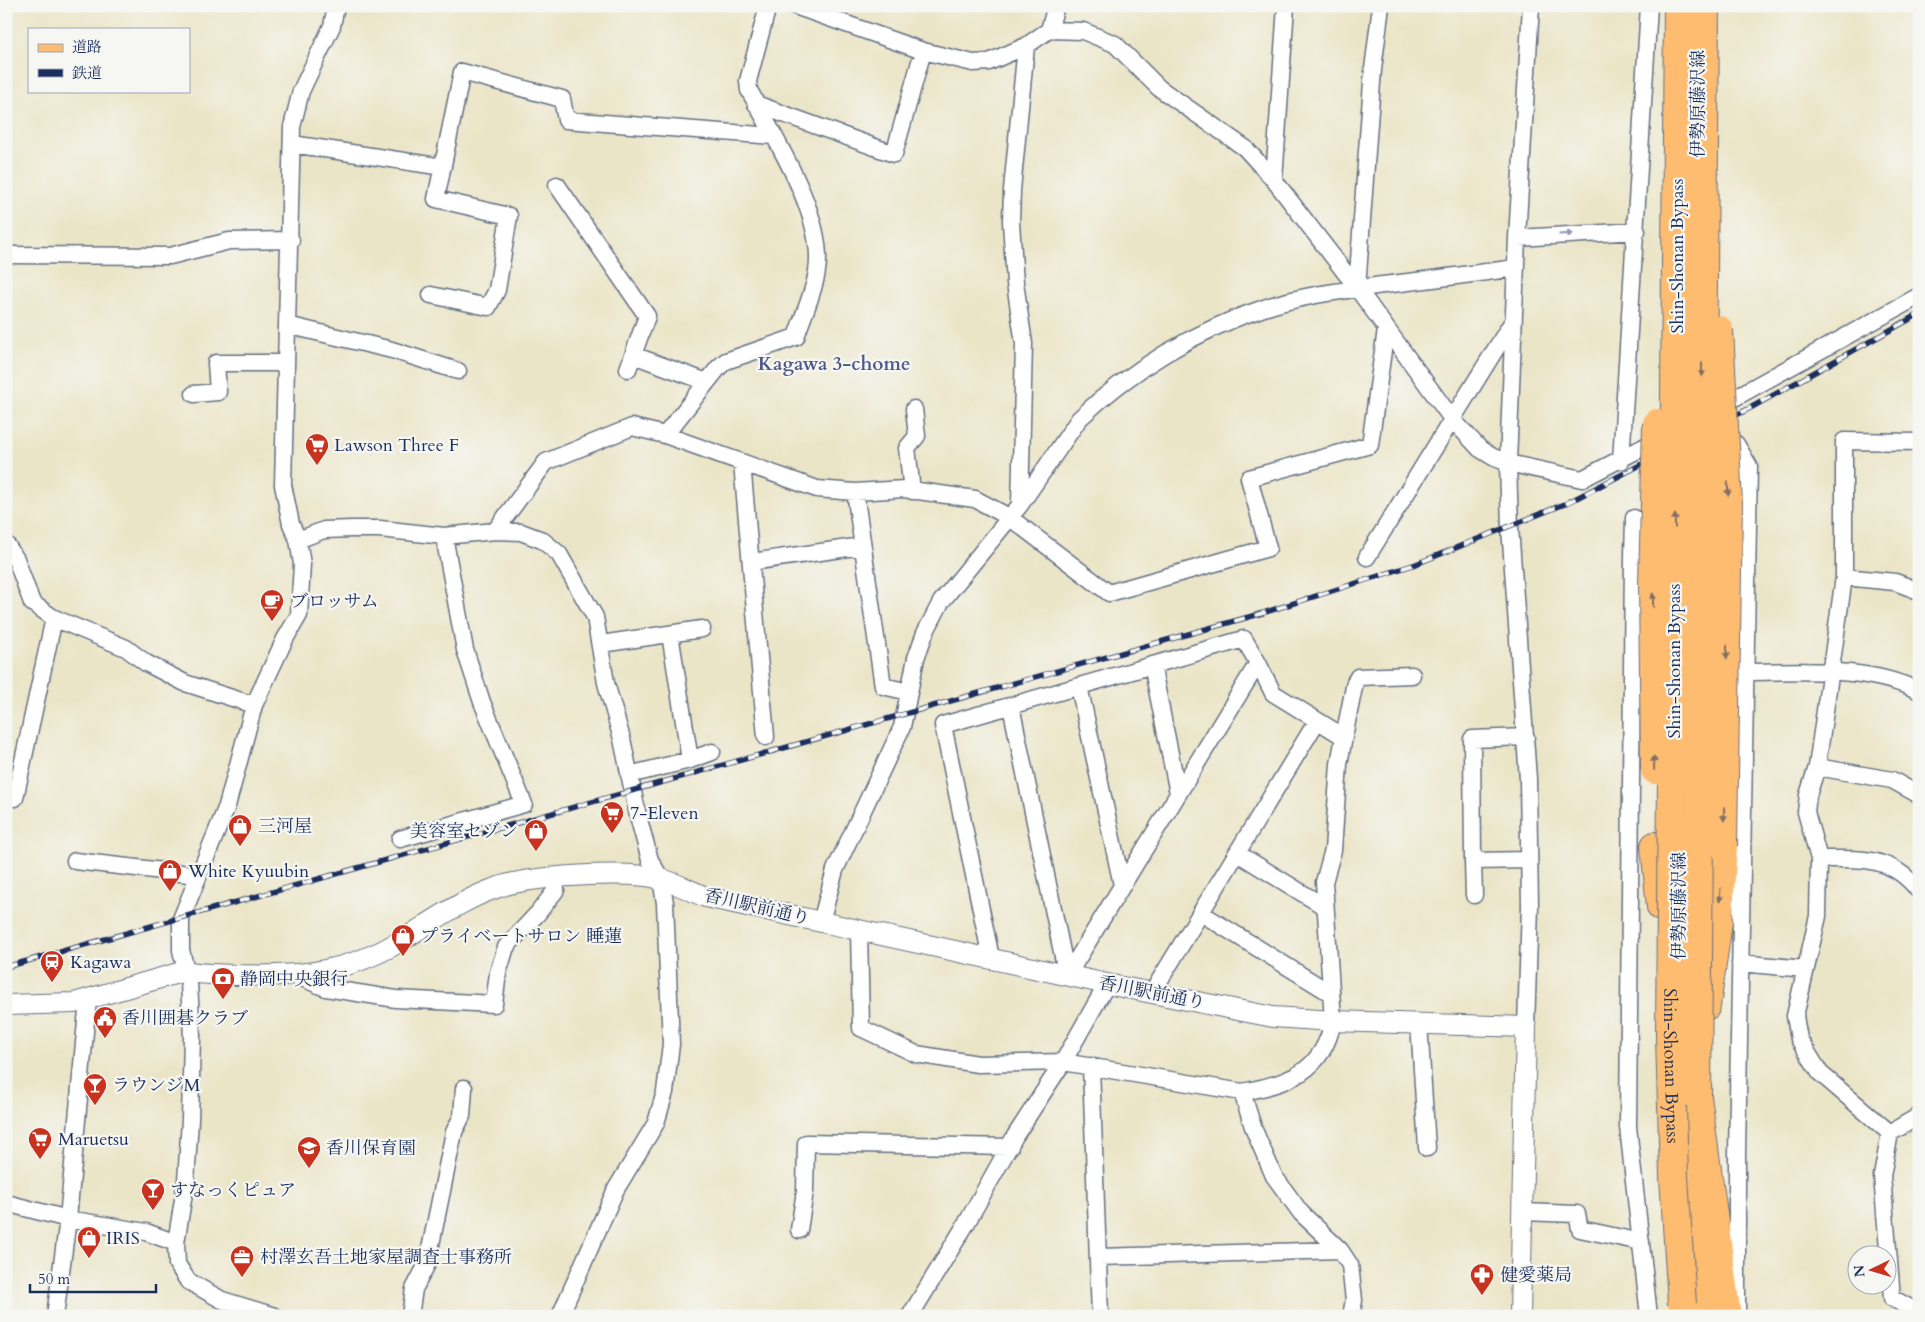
<svg xmlns="http://www.w3.org/2000/svg" width="1925" height="1322" viewBox="0 0 1925 1322" font-family="Cardo,'Noto Serif JP',serif">
<rect width="100%" height="100%" fill="#f6f6f2"/>
<filter id="ink" filterUnits="userSpaceOnUse"><feTurbulence type="fractalNoise" baseFrequency=".02" numOctaves="2"/><feDisplacementMap in="SourceGraphic" scale="10" xChannelSelector="R" yChannelSelector="G"/><feConvolveMatrix kernelMatrix="1 2 1 2 8 2 1 2 1" color-interpolation-filters="sRGB"/></filter>
<filter id="wash" filterUnits="userSpaceOnUse"><feTurbulence type="fractalNoise" baseFrequency=".0096" numOctaves="4" result="noise"/><feDisplacementMap in="SourceGraphic" scale="20" xChannelSelector="R" yChannelSelector="G"/><feGaussianBlur stdDeviation="1.12" result="paint"/><feColorMatrix in="noise" values="0 0 0 0 0 0 0 0 0 0 0 0 0 0 0 0 0 1.4 0 .05"/><feComposite in="paint" operator="in"/></filter>
<g filter="url(#wash)">
<rect width="100%" height="100%" fill="#ebe5c7"/>
</g>
<g filter="url(#ink)">
<g fill="none" stroke-linecap="round" stroke-linejoin="round">
<g stroke="#646f83" stroke-width="19">
<path id="minor" d="M795,6L923,51L973,63L989,62L1026,46L1049,30L1083,31L1115,44L1159,88L1245,148L1274,180L1357,288L1452,419L1480,449L1493,457L1508,463L1582,479L1661,438
M1049,30L1056,6
M756,104L894,154L923,51
M292,144L443,167
M1274,180L1286,6
M557,185L647,316L628,369
M1517,238L1637,231
M6,255L170,256L229,241L291,240
M1357,288L1373,69L1381,6
M431,295L488,307L497,290L509,216L436,199L462,72L562,99L566,120L773,136
M287,325L392,350L458,371
M633,355L707,382
M194,394L218,392L216,363H285
M1718,407L1919,296
M665,435L719,367L726,361L796,337C803,315 814,293 817,271C826,218 774,137 749,90L748,81L768,6
M1919,442L1844,441V577L1817,767L1808,795L1806,812L1819,859L1818,916L1795,1016L1799,1039L1820,1073L1890,1133L1882,1176L1892,1298L1919,1313
M1736,444L1749,466L1737,1155V1314
M1621,461L1649,6
M742,463L766,737
M912,491L907,448L917,436L914,409
M855,492L883,686L909,692
M1020,505L1024,344L1015,283L1011,222L1012,190L1026,46
M495,531L546,462L632,427L665,435L817,489L855,492L904,489L975,499L1009,517L1109,593L1268,548L1249,478L1370,445L1386,329
M298,540L324,530L352,529H380L444,536L495,531L521,532L542,540L559,554L595,617L606,683L622,739L638,816L650,860L661,879L665,903L671,1044L665,1092L656,1123L616,1189L560,1316
M6,544L16,559L32,603L54,618L15,798L6,796
M1633,556L1634,518
M1367,557L1513,321
M751,562L862,546
M1844,577L1895,582L1919,591
M54,618L126,648L146,663L185,683L254,705
M670,634L690,760
M601,644L702,629
M1258,663L1273,693L1344,737L1339,764L1333,850L1324,882L1333,1021C1323,1072 1288,1084 1242,1092L1254,1130L1274,1176L1301,1213L1340,1250L1350,1265L1354,1300L1351,1316
M1152,665L1178,793
M1745,672C1802,672 1866,665 1919,691
M1079,686L1122,885
M1344,737L1355,682L1358,677L1412,675
M1526,737L1472,739L1473,861L1529,860
M1817,767L1892,780L1919,795
M629,775L690,760L712,752
M400,839L524,804L482,702L465,650L444,536
M1237,853L1325,907
M1819,859C1860,859 1891,855 1919,891
M75,861L198,875
M1473,861L1474,895
M1201,913L1330,993
M821,922L835,870L902,727L916,658L925,633L941,602L1020,505L1079,419C1130,370 1197,330 1264,308C1302,295 1343,291 1383,285C1427,280 1472,274 1516,268
M859,929L861,1028L916,1054L978,1064L1063,1062L1242,1092
M991,958L943,725L1244,639L1258,663L1067,976L1011,706
M1740,963L1806,969
M295,975L326,988L396,999L494,1004L498,973L506,947L538,913L556,890L555,878
M1152,993L1317,721
M1419,1023L1427,1148
M1526,1027L1530,907L1528,779L1510,527L1508,463L1517,238L1531,6
M1091,1066L1100,1316
M1890,1133L1919,1116
M6,1203L68,1219L146,1232L176,1243
M1522,1212L1577,1214L1580,1229L1641,1242
M799,1230L805,1191L806,1143L1010,1147
M1099,1257L1340,1250
M55,1316L68,1219L88,999
M275,1316L222,1300L188,1281L177,1264L176,1243L186,1181L190,1120L192,1036L189,983L181,950V919L227,806L254,705L285,639L299,615L302,564L298,540L291,524L283,485L292,127L301,91L332,26L336,6
M410,1316L414,1289L427,1264L454,1132L462,1116L464,1088
M910,1316L966,1224L1015,1136L1063,1062L1107,984
M1649,1316L1628,1127L1633,556L1660,555"/>
</g>
<g stroke="#646f83" stroke-width="22">
<path id="tertiary" d="M6,1005L74,1003L185,971C203,975 220,974 238,975C298,977 346,973 399,942C432,922 462,899 499,887C530,876 629,870 661,879C676,883 691,891 706,897L1107,984L1273,1017L1333,1021L1526,1027L1520,1316"/>
</g>
<g stroke="#646f83" stroke-width="29">
<path id="primary" d="M1694,1144L1702,1316"/>
</g>
<g stroke="#646f83" stroke-width="30">
<path id="motorway" d="M1655,846L1661,907
M1706,1006L1718,922L1723,846
M1697,1097L1727,1316"/>
</g>
<use href="#minor" stroke="#fff" stroke-width="16"/>
<use href="#tertiary" stroke="#fff" stroke-width="20"/>
<use href="#primary" stroke="#febc70" stroke-width="26"/>
<use href="#motorway" stroke="#febc70" stroke-width="28"/>
<g stroke="#1b2f5e" stroke-width="5.5">
<path id="rail" d="M6,967L1263,613L1416,564L1567,503L1752,407L1919,314"/>
</g>
<use href="#rail" stroke="#f6f6f2" stroke-width="4" stroke-dasharray="11" stroke-linecap="butt"/>
<g stroke="#646f83" stroke-width="30" stroke-linecap="butt">
<g id="motorway-bridge">
<path id="s1" d="M1678,6L1670,1036L1674,1177L1682,1304"/>
<path d="M1719,330L1728,503L1723,846"/>
<path d="M1655,770L1653,584L1657,423"/>
<path d="M1697,1097L1705,6"/>
</g>
</g>
<use href="#motorway-bridge" stroke="#febc70" stroke-width="28"/>
</g>
<defs><path id="oneway-solid" d="M-6-.8H1V-3.2L6.5 0L1 3.2V.8H-6Z" transform="scale(1.25)"/></defs>
<use fill="#8d97ae" href="#oneway-solid" transform="translate(1566 234) rotate(-4)"/>
<g fill="#816e66">
<use href="#oneway-solid" transform="translate(1702 370) rotate(90)"/>
<use href="#oneway-solid" transform="translate(1728 489) rotate(88)"/>
<use href="#oneway-solid" transform="translate(1675 521) rotate(-90)"/>
<use href="#oneway-solid" transform="translate(1653 600) rotate(-91)"/>
<use href="#oneway-solid" transform="translate(1727 652) rotate(91)"/>
<use href="#oneway-solid" transform="translate(1654 763) rotate(-91)"/>
<use href="#oneway-solid" transform="translate(1724 814) rotate(91)"/>
<use href="#oneway-solid" transform="translate(1720 895) rotate(94)"/>
</g>
</g>
<defs>
<g id="supermarket-pin" transform="scale(1.25)"><path d="M0 17L-7.5 6A9.5 9.5 0 1 1 7.5 6Z" fill="#c8321e" stroke="#f6f6f2"/><path d="M-6-5.5h2.5l.6 2H6L4.5 2H-2.5L-4.4-4H-6ZM-1.5 3.2a1.3 1.3 0 1 0 .1 0ZM3 3.2a1.3 1.3 0 1 0 .1 0Z" fill="#fff"/></g>
<g id="cafe-pin" transform="scale(1.25)"><path d="M0 17L-7.5 6A9.5 9.5 0 1 1 7.5 6Z" fill="#c8321e" stroke="#f6f6f2"/><path d="M-5.5-4.5H6V0H3Q3 3.5 0 3.5H-2.5Q-5.5 3.5-5.5 0ZM3-3.2v2h1.7v-2ZM-6 4.5H4V6H-6Z" fill="#fff"/></g>
<g id="shop-pin" transform="scale(1.25)"><path d="M0 17L-7.5 6A9.5 9.5 0 1 1 7.5 6Z" fill="#c8321e" stroke="#f6f6f2"/><path d="M-5-2.5h2.3a2.7 3.5 0 0 1 5.4 0H5L5.5 6h-11ZM-1.5-2.5h3a1.5 2.3 0 0 0-3 0Z" fill="#fff"/></g>
<g id="station-pin" transform="scale(1.25)"><path d="M0 17L-7.5 6A9.5 9.5 0 1 1 7.5 6Z" fill="#c8321e" stroke="#f6f6f2"/><path d="M-3-6H3Q5-6 5-4V2Q5 4 3 4L4.5 6H3L1.5 4h-3L-3 6H-4.5L-3 4Q-5 4-5 2V-4Q-5-6-3-6ZM-3.5-4v3h7v-3ZM-3.5 1v1.5H-2V1ZM2 1v1.5H3.5V1Z" fill="#fff"/></g>
<g id="bank-pin" transform="scale(1.25)"><path d="M0 17L-7.5 6A9.5 9.5 0 1 1 7.5 6Z" fill="#c8321e" stroke="#f6f6f2"/><path d="M-6-4H6V4H-6ZM0-2.3a2.3 2.3 0 1 0 0 4.6a2.3 2.3 0 1 0 0-4.6Z" fill="#fff"/></g>
<g id="civic-pin" transform="scale(1.25)"><path d="M0 17L-7.5 6A9.5 9.5 0 1 1 7.5 6Z" fill="#c8321e" stroke="#f6f6f2"/><path d="M-.6-6.5H3V-4.5H.6V-3L4-1V1h2V6H-6V1h2V-1L-.6-3ZM-1.2 2.5V6h2.4V2.5Z" fill="#fff"/></g>
<g id="bar-pin" transform="scale(1.25)"><path d="M0 17L-7.5 6A9.5 9.5 0 1 1 7.5 6Z" fill="#c8321e" stroke="#f6f6f2"/><path d="M-6-5H6L.8 .8V4.5H3.5V6h-7V4.5H-.8V.8Z" fill="#fff"/></g>
<g id="school-pin" transform="scale(1.25)"><path d="M0 17L-7.5 6A9.5 9.5 0 1 1 7.5 6Z" fill="#c8321e" stroke="#f6f6f2"/><path d="M0-5L7-2L0 1L-7-2ZM-4 1L0 2.5L4 1V4Q0 6-4 4Z" fill="#fff"/></g>
<g id="office-pin" transform="scale(1.25)"><path d="M0 17L-7.5 6A9.5 9.5 0 1 1 7.5 6Z" fill="#c8321e" stroke="#f6f6f2"/><path d="M-6-3h4V-5.5h4V-3h4V5H-6ZM-1-4.5V-3h2v-1.5ZM-6 0V1H6V0Z" fill="#fff"/></g>
<g id="pharmacy-pin" transform="scale(1.25)"><path d="M0 17L-7.5 6A9.5 9.5 0 1 1 7.5 6Z" fill="#c8321e" stroke="#f6f6f2"/><path d="M-2-6h4v4h4v4h-4v4h-4v-4h-4v-4h4Z" fill="#fff"/></g>
</defs>
<g fill-rule="evenodd">
<use href="#supermarket-pin" x="317" y="445"/>
<use href="#cafe-pin" x="272" y="601"/>
<use href="#supermarket-pin" x="612" y="813"/>
<use href="#shop-pin" x="240" y="826"/>
<use href="#shop-pin" x="536" y="831"/>
<use href="#shop-pin" x="170" y="871"/>
<use href="#shop-pin" x="403" y="936"/>
<use href="#station-pin" x="52" y="962"/>
<use href="#bank-pin" x="223" y="979"/>
<use href="#civic-pin" x="105" y="1018"/>
<use href="#bar-pin" x="95" y="1085"/>
<use href="#supermarket-pin" x="40" y="1139"/>
<use href="#school-pin" x="309" y="1148"/>
<use href="#bar-pin" x="153" y="1190"/>
<use href="#shop-pin" x="89" y="1238"/>
<use href="#office-pin" x="242" y="1257"/>
<use href="#pharmacy-pin" x="1482" y="1275"/>
</g>
<g text-anchor="middle" dominant-baseline="central" stroke-width="4.5" stroke-linejoin="round" paint-order="stroke">
<g font-size="18" fill="#1b2f5e" stroke="#f6f6f2">
<text transform="translate(1698 104) rotate(-90)">伊勢原藤沢線</text>
<text transform="translate(1677 256) rotate(-90)">Shin-Shonan Bypass</text>
<text transform="translate(1674 661) rotate(-90)">Shin-Shonan Bypass</text>
<text transform="translate(1679 906) rotate(-90)">伊勢原藤沢線</text>
<text transform="translate(757 907) rotate(13)">香川駅前通り</text>
<text transform="translate(1152 993) rotate(11)">香川駅前通り</text>
<text stroke="none"><textPath href="#s1" startOffset="1060">Shin-Shonan Bypass</textPath></text>
</g>
<g font-size="18" fill="#1b2f5e" stroke="#f6f6f2" text-anchor="start">
<text x="334" y="445">Lawson Three F</text>
<text x="290" y="601">ブロッサム</text>
<text x="630" y="813">7-Eleven</text>
<text x="258" y="826">三河屋</text>
<text x="518" y="831" text-anchor="end">美容室セゾン</text>
<text x="188" y="871">White Kyuubin</text>
<text x="420" y="936">プライベートサロン 睡蓮</text>
<text x="70" y="962">Kagawa</text>
<text x="240" y="979">静岡中央銀行</text>
<text x="122" y="1018">香川囲碁クラブ</text>
<text x="112" y="1085">ラウンジM</text>
<text x="58" y="1139">Maruetsu</text>
<text x="326" y="1148">香川保育園</text>
<text x="170" y="1190">すなっくピュア</text>
<text x="106" y="1238">IRIS</text>
<text x="260" y="1257">村澤玄吾土地家屋調査士事務所</text>
<text x="1500" y="1275">健愛薬局</text>
</g>
<g font-size="19" font-weight="bold" fill="#4e5789" stroke="#f6f6f2">
<text x="834" y="364">Kagawa 3-chome</text>
</g>
</g>
<rect width="1925" height="1322" fill="none" stroke="#f6f6f2" stroke-width="25"/>
<rect x="28" y="28" width="162" height="65" fill="#f6f6f2" stroke="#9ea6b7"/>
<rect x="38" y="44" width="25" height="8" fill="#febc70" stroke="#9ea6b7"/>
<text x="72" y="52" font-size="15" fill="#1b2f5e">道路</text>
<rect x="38" y="69" width="25" height="8" fill="#1b2f5e" stroke="#9ea6b7"/>
<text x="72" y="78" font-size="15" fill="#1b2f5e">鉄道</text>
<g transform="translate(1872 1270) rotate(265)"><circle r="24" fill="#f6f6f2" stroke="#9ea6b7"/>
<path d="M0-4L9 19L0 12L-9 19Z" fill="#c8321e"/>
<text y="-8" font-size="14" font-weight="bold" text-anchor="middle" fill="#1b2f5e">N</text>
</g>
<path d="M30 1284v8h126v-8" fill="none" stroke="#1b2f5e" stroke-width="2.5"/>
<text x="38" y="1284" font-size="15" fill="#1b2f5e" stroke="#f6f6f2" stroke-width="4" paint-order="stroke">50 m</text>
</svg>
